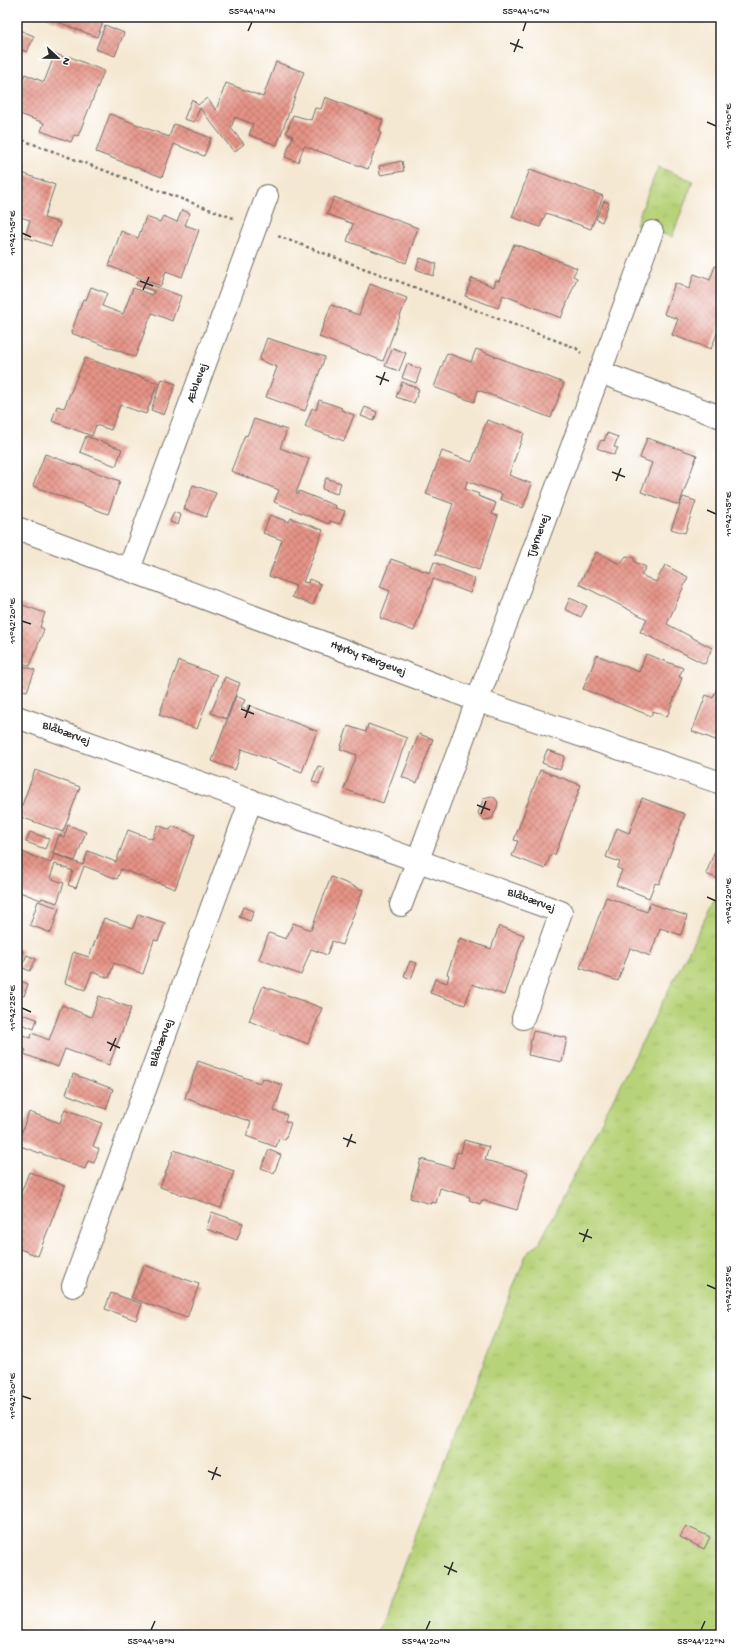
<svg xmlns="http://www.w3.org/2000/svg" width="738" height="1652" viewBox="0 0 738 1652" font-family="'Gochi Hand',sans-serif">
<defs>
<pattern id="grass-tufts" width="24" height="20" patternUnits="userSpaceOnUse"><rect width="24" height="20" fill="#b7d379"/><path d="M3 7l-1-3M5 7V3M7 7l1-3M15 17l-1-3M17 17v-4M19 17l1-3" fill="none" stroke="#9eb569"/></pattern>
<pattern id="building-cross-hatch" width="8" height="8" patternUnits="userSpaceOnUse"><rect width="8" height="8" fill="#e59386"/><path d="M0 0l8 8M0 8l8-8" fill="none" stroke="#ba786e"/></pattern>
</defs>
<rect width="100%" height="100%" fill="#fff"/>
<filter id="ink" filterUnits="userSpaceOnUse"><feTurbulence type="fractalNoise" baseFrequency=".025" numOctaves="2"/><feDisplacementMap in="SourceGraphic" scale="8" xChannelSelector="R" yChannelSelector="G"/><feConvolveMatrix kernelMatrix="1 2 1 2 8 2 1 2 1" color-interpolation-filters="sRGB"/></filter>
<filter id="wash" filterUnits="userSpaceOnUse"><feTurbulence type="fractalNoise" baseFrequency=".012" numOctaves="4" result="noise"/><feDisplacementMap in="SourceGraphic" scale="16" xChannelSelector="R" yChannelSelector="G"/><feGaussianBlur stdDeviation="0.9" result="paint"/><feColorMatrix in="noise" values="0 0 0 0 0 0 0 0 0 0 0 0 0 0 0 0 0 1.4 0 .05"/><feComposite in="paint" operator="in"/></filter>
<g filter="url(#wash)">
<rect width="100%" height="100%" fill="#f5e8d3"/>
<path fill="url(#grass-tufts)" stroke="#717f52" d="M658,167L693,181L672,237L636,224Z
M714,901L721,903V1635H376L526,1255L540,1242Z"/>
<g id="blocks">
<path fill="url(#building-cross-hatch)" d="M45,17H105L97,37Z
M105,25L124,33L115,56L96,49Z
M17,29L34,36L27,52L17,48Z
M55,54L67,58L68,56L104,71L78,136L74,135L71,142L41,131L44,123L17,113V94L25,74L44,82Z
M276,62L304,72L277,145L249,135L253,124L235,117L231,128L244,144L234,152L200,108L194,122L184,119L192,99L198,105L207,98L216,110L226,83L263,97Z
M325,97L383,120L379,131L381,132L368,169L304,146L298,162L285,157L293,136L286,133L293,115L311,120L315,108L321,109Z
M110,114L169,137L174,124L211,138L204,156L174,144L162,177L96,152Z
M402,161L404,171L380,175L379,166Z
M17,166L24,168L22,173L55,185L44,218L60,223L51,246L25,237L30,220L17,216Z
M530,169L603,196L591,229L546,213L540,227L512,217Z
M334,197L418,228L406,263L347,241L353,224L327,214Z
M604,201L609,203L602,222L596,219Z
M182,210L190,213L185,225L199,230L182,277L166,271L161,286L109,266L121,231L138,238L146,217L160,222L163,216L177,222Z
M514,244L577,268L573,276L577,278L561,318L503,295L498,308L465,296L472,278L494,287L496,280L499,281Z
M420,258L437,264L433,276L416,269Z
M715,266L721,268V323L711,349L672,335L678,319L664,314L675,283L689,289L694,274L710,280Z
M138,280L181,296L172,321L152,313L135,357L71,333L83,299L86,300L91,287L107,293L102,306L123,314L133,288L152,295L154,291L136,285Z
M370,284L407,298L383,361L319,337L331,305L359,315Z
M267,338L325,357L305,411L266,397L277,367L259,360Z
M393,348L406,353L399,371L385,366Z
M476,349L564,383L551,418L478,390L474,402L434,387L447,353L471,362Z
M85,358L158,383L146,414L120,405L111,430L96,425L92,436L52,421L57,406L64,408Z
M407,364L421,369L416,383L402,378Z
M162,379L176,384L164,415L151,410Z
M402,382L419,389L414,403L396,397Z
M319,400L342,408L341,410L354,415L344,441L305,427L312,408L316,410Z
M365,407L377,412L374,421L361,416Z
M254,419L287,430L280,448L309,459L296,493L298,494L299,491L336,506L335,508L345,511L340,524L330,521L329,524L274,502L279,490L231,471L245,435L247,436Z
M487,420L524,433L509,475L532,484L523,508L500,499L502,494L467,481L465,489L479,494L478,496L496,503L492,514L498,516L479,570L435,554L453,504L426,494L442,451L472,462Z
M607,433L618,437L614,447L618,448L614,455L597,448L601,440L604,441Z
M86,436L122,449L116,466L80,452Z
M647,438L697,455L679,505L641,492L652,463L640,458Z
M45,454L120,481L108,514L33,486Z
M326,478L341,483L337,494L322,489Z
M193,485L216,493L206,517L184,509Z
M683,497L696,501L685,533L671,529Z
M174,512L181,515L178,525L170,522Z
M270,515L289,522L291,518L323,530L303,582L308,583L309,579L321,584L313,605L292,597L296,586L269,576L282,540L263,533Z
M596,552L620,564L626,556L633,557L635,562L646,567L641,575L656,582L665,565L688,577L667,624L712,648L705,664L640,632L647,619L579,584Z
M391,559L430,573L434,562L475,579L470,593L433,579L414,631L380,618L390,591L380,587Z
M570,598L587,606L581,617L565,609Z
M17,603L45,613L40,627L44,629L30,666L17,661Z
M646,654L683,668L679,677L682,678L667,717L653,711L651,716L583,689L597,655L639,672Z
M179,661L217,675L197,729L159,715Z
M17,664L35,670L27,691L17,688Z
M225,677L240,683L226,719L211,713Z
M721,678V742L692,731L706,695L713,698Z
M236,696L245,700L241,708L247,710L248,705L317,731L302,772L242,749L235,770L212,761Z
M368,724L407,738L383,803L344,789L357,755L340,749L348,726L366,732Z
M419,734L433,739L417,783L402,777Z
M547,750L565,756L560,770L542,763Z
M318,766L325,768L319,784L312,781Z
M35,770L80,787L63,832L18,816Z
M540,770L581,785L555,855L551,854L545,869L512,856L518,841L514,840Z
M491,796L495,798L498,802L497,807L492,819L484,820L478,813L484,798Z
M642,798L685,814L659,884L655,883L649,898L616,885L622,870L617,868L620,862L606,857L617,828L629,833Z
M68,825L86,832L75,861L53,853L59,835L64,837Z
M158,825L170,830L172,826L195,835L175,889L121,869L117,879L84,866L76,888L68,885L73,871L55,864L50,878L64,883L57,903L42,898L41,900L17,891V850L51,863L54,854L83,865L88,851L116,862L128,830L152,839Z
M30,832L49,839L45,849L26,842Z
M721,834V880L706,874Z
M331,877L363,890L342,945L332,941L327,955L311,949L301,975L259,959L269,933L286,939L293,923L311,930Z
M606,897L647,912L650,903L687,916L681,935L660,928L650,956L630,948L618,981L580,968Z
M38,901L59,908L51,933L30,925Z
M243,907L254,911L250,921L239,917Z
M138,914L165,923L158,941L154,940L143,974L114,963L109,978L92,972L85,990L65,983L73,952L89,957L104,918L133,928Z
M499,926L524,935L504,995L472,984L465,1005L430,993L435,979L447,983L449,975L447,974L460,938L491,949Z
M17,948L23,951L17,965Z
M27,955L36,959L30,971L21,967Z
M410,961L417,963L411,979L404,976Z
M20,981L28,984L24,996L17,994Z
M263,986L322,1008L308,1044L249,1021Z
M99,996L131,1008L109,1065L65,1049L58,1067L24,1054L26,1050L17,1046V1033L31,1038L32,1033L49,1040L62,1005L91,1017Z
M22,1014L37,1019L34,1029L19,1023Z
M533,1031L567,1038L562,1062L528,1055Z
M198,1061L260,1083L262,1078L283,1085L274,1111L287,1115L285,1121L291,1123L285,1140L279,1138L276,1147L246,1136L251,1122L185,1098Z
M73,1074L113,1089L106,1109L66,1094Z
M65,1109L102,1123L93,1146L99,1149L94,1163L88,1161L85,1169L17,1145L29,1112L60,1123Z
M464,1140L489,1147L485,1160L528,1172L517,1210L482,1200L480,1204L469,1200L470,1197L440,1188L436,1203L431,1202V1204L410,1198L421,1159L453,1168L457,1152L461,1153Z
M174,1150L234,1171L221,1208L160,1187Z
M269,1150L281,1155L274,1173L261,1168Z
M29,1172L65,1186L38,1256L17,1248V1203Z
M212,1212L243,1223L237,1240L206,1229Z
M144,1265L199,1284L187,1318L131,1298Z
M111,1293L142,1304L136,1320L105,1309Z
M686,1526L710,1537L704,1549L680,1537Z"/>
</g>
</g>
<g filter="url(#ink)">
<use href="#blocks" fill-opacity="0" stroke="#726d66" stroke-width="1"/>
<g fill="none" stroke-linecap="round" stroke-linejoin="round">
<g stroke="#726d66" stroke-width="24">
<path id="minor" d="M599,372L721,417
M17,528L479,701L721,783
M129,569L267,196
M17,717L561,912L523,1018
M401,905L652,232
M73,1286L251,800"/>
</g>
<path stroke="#726d66" stroke-width="2.5" stroke-dasharray="3 3" stroke-linecap="butt" d="M17,138L233,218
M278,236L576,348L581,353"/>
<use href="#minor" stroke="#fff" stroke-width="22"/>
</g>
</g>
<path fill="none" stroke="#2b2b2b" stroke-width="1.5" d="M248,31L252,22M523,31L526,22M510,43L523,48M514,52L519,39M707,122L716,126M22,233L31,237M140,281L153,286M143,290L149,277M376,376L389,381M380,385L385,372M612,472L625,477M616,481L621,468M707,510L716,514M22,621L31,624M241,709L254,714M245,718L250,705M477,805L490,810M481,814L486,801M707,897L716,901M22,1008L31,1012M107,1042L120,1048M110,1051L116,1038M343,1138L356,1143M347,1147L352,1134M579,1233L592,1238M583,1242L588,1229M707,1285L716,1289M22,1396L31,1399M208,1471L221,1476M212,1480L217,1467M444,1566L457,1572M448,1575L453,1562M151,1630L155,1621M426,1630L430,1621M701,1630L705,1621"/>
<g text-anchor="middle" dominant-baseline="central" stroke-width="3" stroke-linejoin="round" paint-order="stroke">
<g font-size="12" fill="#2b2b2b" stroke="#fff">
<text transform="translate(198 383) rotate(-70)">Æblevej</text>
<text transform="translate(539 536) rotate(-70)">Tjørnevej</text>
<text transform="translate(368 659) rotate(21)">Hørby Færgevej</text>
<text transform="translate(66 734) rotate(20)">Blåbærvej</text>
<text transform="translate(531 901) rotate(20)">Blåbærvej</text>
<text transform="translate(162 1043) rotate(-70)">Blåbærvej</text>
</g>
</g>
<rect width="738" height="1652" fill="none" stroke="#fff" stroke-width="44"/>
<g transform="translate(58 58) rotate(112)" stroke="#ffffff" stroke-width="3" paint-order="stroke">
<path d="M0-3L7 15L0 10L-7 15Z" fill="#2b2b2b"/>
<text y="-6" font-size="11" font-weight="bold" text-anchor="middle" fill="#2b2b2b">N</text>
</g>
<rect x="22" y="22" width="694" height="1608" fill="none" stroke="#2b2b2b" stroke-width="1.5"/>
<g font-size="10" text-anchor="middle" fill="#2b2b2b">
<text x="252" y="14">55°44'14"N</text>
<text x="526" y="14">55°44'16"N</text>
<text transform="translate(727 126) rotate(-90)" y="4">11°42'10"E</text>
<text transform="translate(11 233) rotate(-90)" y="4">11°42'15"E</text>
<text transform="translate(727 514) rotate(-90)" y="4">11°42'15"E</text>
<text transform="translate(11 621) rotate(-90)" y="4">11°42'20"E</text>
<text transform="translate(727 901) rotate(-90)" y="4">11°42'20"E</text>
<text transform="translate(11 1008) rotate(-90)" y="4">11°42'25"E</text>
<text transform="translate(727 1289) rotate(-90)" y="4">11°42'25"E</text>
<text transform="translate(11 1396) rotate(-90)" y="4">11°42'30"E</text>
<text x="151" y="1644">55°44'18"N</text>
<text x="426" y="1644">55°44'20"N</text>
<text x="701" y="1644">55°44'22"N</text>
</g>
</svg>
